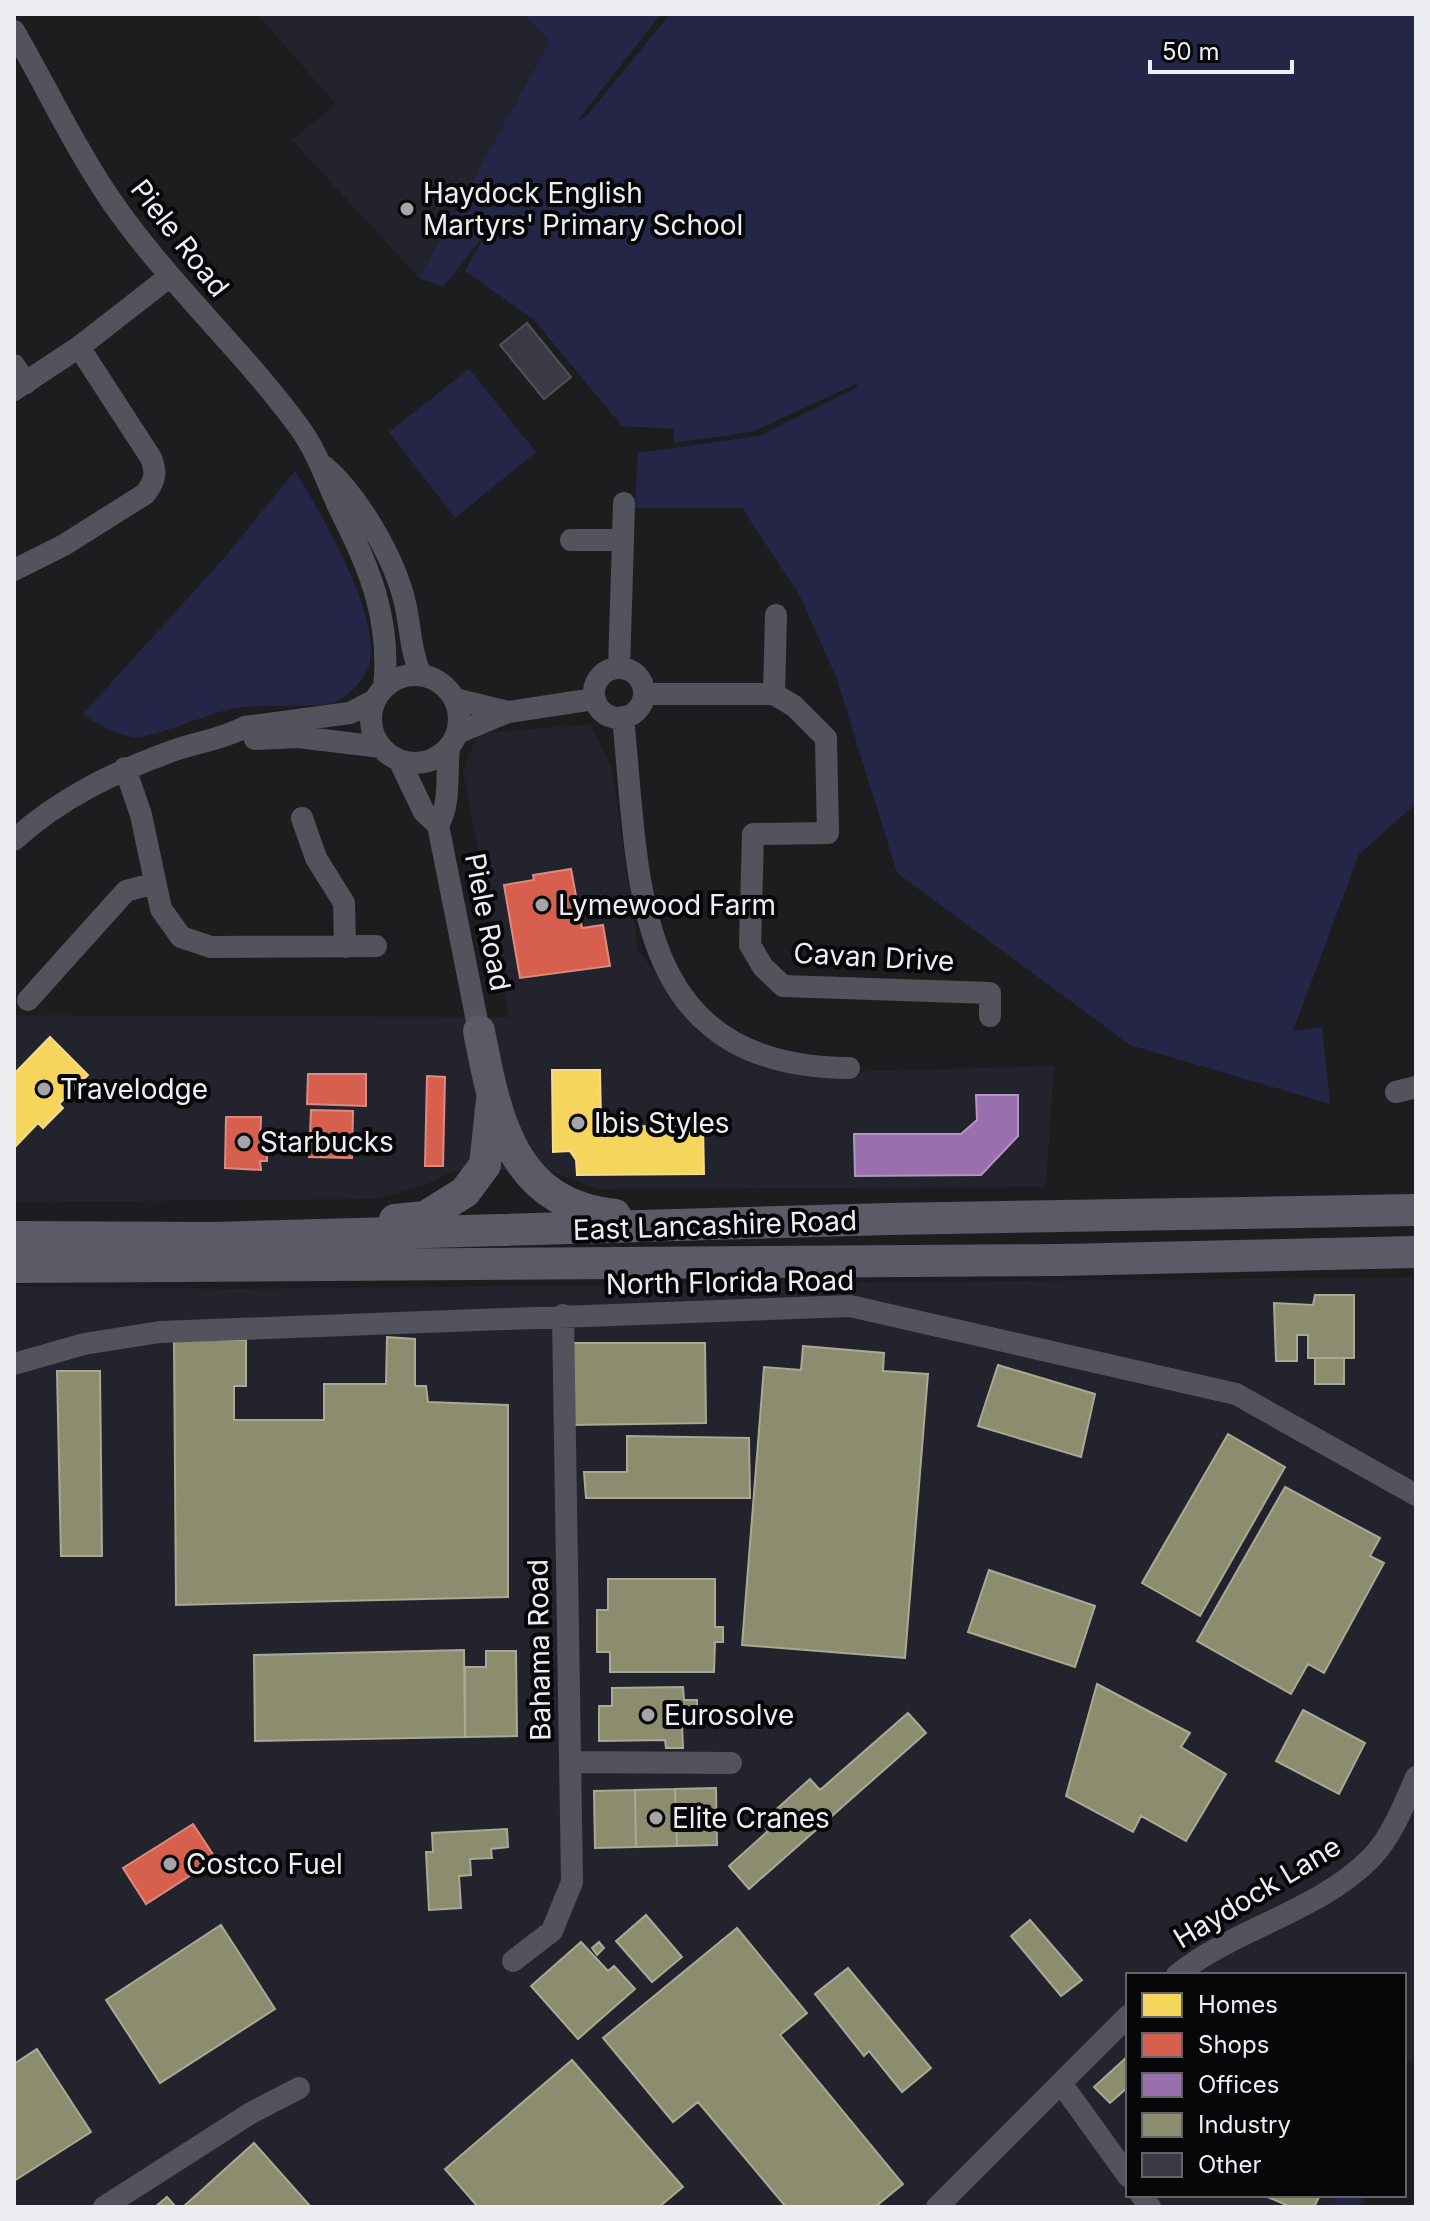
<svg xmlns="http://www.w3.org/2000/svg" width="1430" height="2221" viewBox="0 0 1430 2221" font-family="Inter,sans-serif">
<rect width="100%" height="100%" fill="#1d1d20"/>
<path fill="#22232c" d="M257,14H524L549,42L419,278L292,140L336,104Z
M590,724L612,768L638,950L702,1036L803,1073L1054,1066L1046,1187L598,1189L545,1169L453,1171L426,1185L375,1199L14,1202V1015L509,1017L463,772L477,734Z
M1416,1277V2070L1404,2055V1975H1128V2195H1338L1332,2207H14V1286L234,1289Z"/>
<path fill="#252548" d="M524,14H661L578,120L585,118L670,14H1416V804L1359,854L1293,1031L1322,1027L1330,1104L1130,1045L897,873L837,679L799,594L742,508H635L638,453L759,436L856,388L858,383L752,432L674,443V429L622,426L534,320L465,271L487,232L443,287L419,278L549,42Z
M469,369L536,452L455,518L389,432Z
M295,471C321,513 379,612 370,662C367,677 349,696 335,702C315,709 258,703 231,709C210,713 149,740 132,737C115,733 96,724 83,714L225,557Z
M1338,2195H1362L1360,2207H1332Z"/>
<path fill="#f6d55c" stroke="#f4dc89" stroke-width="2" d="M50,1037L88,1075L59,1104L63,1108L43,1128L38,1123L14,1148V1074Z
M552,1070H600L601,1121L606,1127L703,1125L704,1174L577,1175L576,1160L570,1151L553,1152Z"/>
<path fill="#d6604d" stroke="#dd8b7e" stroke-width="2" d="M571,869L582,928L603,925L610,966L520,978L504,885L534,880L533,875Z
M308,1074H366V1106L307,1104Z
M427,1076L445,1077L443,1166H425Z
M311,1110L353,1111L352,1158L309,1157Z
M226,1117H261L260,1149H267V1161H260L261,1170L225,1168Z
M193,1824L216,1859L146,1904L123,1868Z"/>
<path fill="#9970ab" stroke="#b296c0" stroke-width="2" d="M976,1095H1018V1136L981,1175L855,1176L854,1134H961L977,1120Z"/>
<path fill="#8c8c6e" stroke="#a9a996" stroke-width="2" d="M1315,1295H1354V1358H1308V1335H1297V1361H1276L1274,1303L1313,1305Z
M387,1337L415,1339V1386H426L428,1402L508,1405V1597L176,1605L174,1339L246,1340V1386H234V1420H324V1384H386Z
M570,1343H705L706,1423L570,1425Z
M803,1346L884,1353L883,1371L928,1374L905,1658L742,1645L764,1367L801,1370Z
M1315,1358H1344V1384H1315Z
M998,1365L1095,1394L1081,1457L978,1426Z
M57,1371H100L102,1556H61Z
M1228,1434L1285,1467L1200,1616L1142,1583Z
M627,1436L749,1438L750,1498H586L584,1472H627Z
M1285,1487L1380,1538L1370,1556L1384,1563L1324,1673L1308,1664L1291,1694L1197,1641Z
M989,1570L1095,1606L1075,1667L968,1632Z
M608,1579H715V1627H723V1642H715L714,1672H610V1652H597V1610H608Z
M464,1650L465,1737L255,1741L254,1655Z
M486,1651H516L517,1736L465,1737V1667H486Z
M1097,1684L1190,1733L1181,1747L1226,1774L1186,1841L1141,1816L1133,1832L1066,1796Z
M683,1687L684,1700H697V1724H682L683,1748H666L665,1740L599,1741V1706H612V1688Z
M1303,1710L1365,1743L1339,1794L1276,1761Z
M908,1713L926,1733L749,1889L729,1866L768,1831L761,1823L810,1779L820,1790Z
M716,1788L717,1845L677,1846L675,1789Z
M675,1789L677,1846L636,1847L635,1790Z
M635,1790L636,1847L595,1848L594,1791Z
M507,1829L508,1847L491,1849L492,1858L470,1859L471,1875L459,1876L461,1908L429,1910L426,1852H433L432,1833Z
M646,1915L682,1957L652,1982L616,1941Z
M1030,1920L1082,1980L1061,1996L1011,1936Z
M221,1925L275,2009L160,2083L106,2000Z
M737,1928L807,2013L780,2035L903,2184L875,2207H786L698,2102L673,2122L603,2038Z
M581,1942L608,1971L614,1966L635,1989L578,2039L531,1986Z
M599,1942L604,1948L597,1955L592,1948Z
M848,1968L931,2068L902,2092L869,2051L864,2056L815,1994Z
M37,2049L91,2132L14,2181V2064Z
M1128,2056V2087L1110,2103L1094,2087Z
M572,2060L683,2187L659,2207H478L445,2169Z
M254,2143L311,2207H183Z
M1263,2195H1320L1314,2207H1291Z
M167,2197L176,2207H155Z"/>
<path fill="#3a3a47" stroke="#515154" stroke-width="2" d="M527,323L571,377L544,399L500,345Z"/>
<g fill="none" stroke-linecap="round" stroke-linejoin="round">
<path stroke="#53535d" stroke-width="22" d="M14,31C46,86 74,146 110,199C166,281 241,348 299,427C319,454 327,484 342,514C371,570 391,623 384,687
M14,365L26,383
M14,390L79,347L169,277
M324,466C358,495 395,559 405,603C411,628 410,651 421,675
M571,540H623L619,668
M623,540L624,503
M14,570L64,545L145,494C155,481 157,473 151,458L79,347
M594 693a25 25 0 1 1 50 0a25 25 0 1 1-50 0Z
M371 719a44 44 0 1 1 88 0a44 44 0 1 1-88 0Z
M644,694H774L794,706L826,738L828,833L753,834L750,945L763,967L783,986L990,993V1016
M774,694L776,615
M455,699L508,712
M623,717C640,883 629,1066 849,1068
M457,733L508,712L594,699
M255,739L298,737L381,747
M399,760L424,812L438,825L479,1031
M125,768L141,815L161,909L181,937L211,947L376,946
M302,818L316,858L344,903L345,947
M438,825C451,804 446,773 449,747
M14,840C60,798 116,771 175,750C198,742 223,739 245,727L350,713L375,700
M28,1000L126,891L155,883
M1396,1092L1416,1087
M14,1364L84,1344L160,1332L850,1306L1236,1394L1416,1495
M571,1762L731,1763
M513,1961L552,1931L572,1882L563,1315
M1177,1975C1235,1928 1318,1912 1371,1858C1392,1836 1404,1805 1416,1777
M1061,2083L1128,2176
M1141,2195L1150,2207
M104,2207L251,2113L299,2088
M937,2207L1128,2016"/>
<path stroke="#5a5b66" stroke-width="32" d="M479,1031C496,1118 511,1204 615,1215
M395,1220L425,1217L465,1192L485,1165L492,1100
M14,1237L213,1238L888,1219L1416,1210
M14,1267L1061,1260L1416,1252"/>
</g>
<g fill="#a5a5a8" stroke="#070709" stroke-width="3">
<circle cx="407" cy="209" r="8"/>
<circle cx="542" cy="905" r="8"/>
<circle cx="44" cy="1089" r="8"/>
<circle cx="578" cy="1123" r="8"/>
<circle cx="244" cy="1142" r="8"/>
<circle cx="648" cy="1715" r="8"/>
<circle cx="656" cy="1818" r="8"/>
<circle cx="170" cy="1864" r="8"/>
</g>
<g text-anchor="middle" dominant-baseline="central" stroke-width="8" stroke-linejoin="round" paint-order="stroke">
<g font-size="28" fill="#eeeef2" stroke="#070709" text-anchor="start">
<text x="423" y="193">Haydock English<tspan x="423" dy="32">Martyrs' Primary School</tspan></text>
<text x="558" y="905">Lymewood Farm</text>
<text x="60" y="1089">Travelodge</text>
<text x="594" y="1123">Ibis Styles</text>
<text x="260" y="1142">Starbucks</text>
<text x="664" y="1715">Eurosolve</text>
<text x="672" y="1818">Elite Cranes</text>
<text x="186" y="1864">Costco Fuel</text>
</g>
<g font-size="28" fill="#eeeef2" stroke="#070709">
<text transform="translate(180 238) rotate(52)">Piele Road</text>
<text transform="translate(488 922) rotate(79)">Piele Road</text>
<text transform="translate(874 957) rotate(3)">Cavan Drive</text>
<text transform="translate(715 1225) rotate(-2)">East Lancashire Road</text>
<text transform="translate(730 1282) rotate(-1)">North Florida Road</text>
<text transform="translate(539 1650) rotate(-91)">Bahama Road</text>
<text transform="translate(1257 1892) rotate(-31)">Haydock Lane</text>
</g>
</g>
<rect width="1430" height="2221" fill="none" stroke="#eeeef2" stroke-width="32"/>
<rect x="1126" y="1973" width="280" height="224" fill="#070709" stroke="#636366" stroke-width="2"/>
<rect x="1142" y="1993" width="40" height="24" fill="#f6d55c" stroke="#636366" stroke-width="2"/>
<text x="1198" y="2013" font-size="24" fill="#eeeef2">Homes</text>
<rect x="1142" y="2033" width="40" height="24" fill="#d6604d" stroke="#636366" stroke-width="2"/>
<text x="1198" y="2053" font-size="24" fill="#eeeef2">Shops</text>
<rect x="1142" y="2073" width="40" height="24" fill="#9970ab" stroke="#636366" stroke-width="2"/>
<text x="1198" y="2093" font-size="24" fill="#eeeef2">Offices</text>
<rect x="1142" y="2113" width="40" height="24" fill="#8c8c6e" stroke="#636366" stroke-width="2"/>
<text x="1198" y="2133" font-size="24" fill="#eeeef2">Industry</text>
<rect x="1142" y="2153" width="40" height="24" fill="#3a3a47" stroke="#636366" stroke-width="2"/>
<text x="1198" y="2173" font-size="24" fill="#eeeef2">Other</text>
<path d="M1150 60v12h142v-12" fill="none" stroke="#eeeef2" stroke-width="4"/>
<text x="1162" y="60" font-size="24" fill="#eeeef2" stroke="#070709" stroke-width="6" paint-order="stroke">50 m</text>
</svg>
